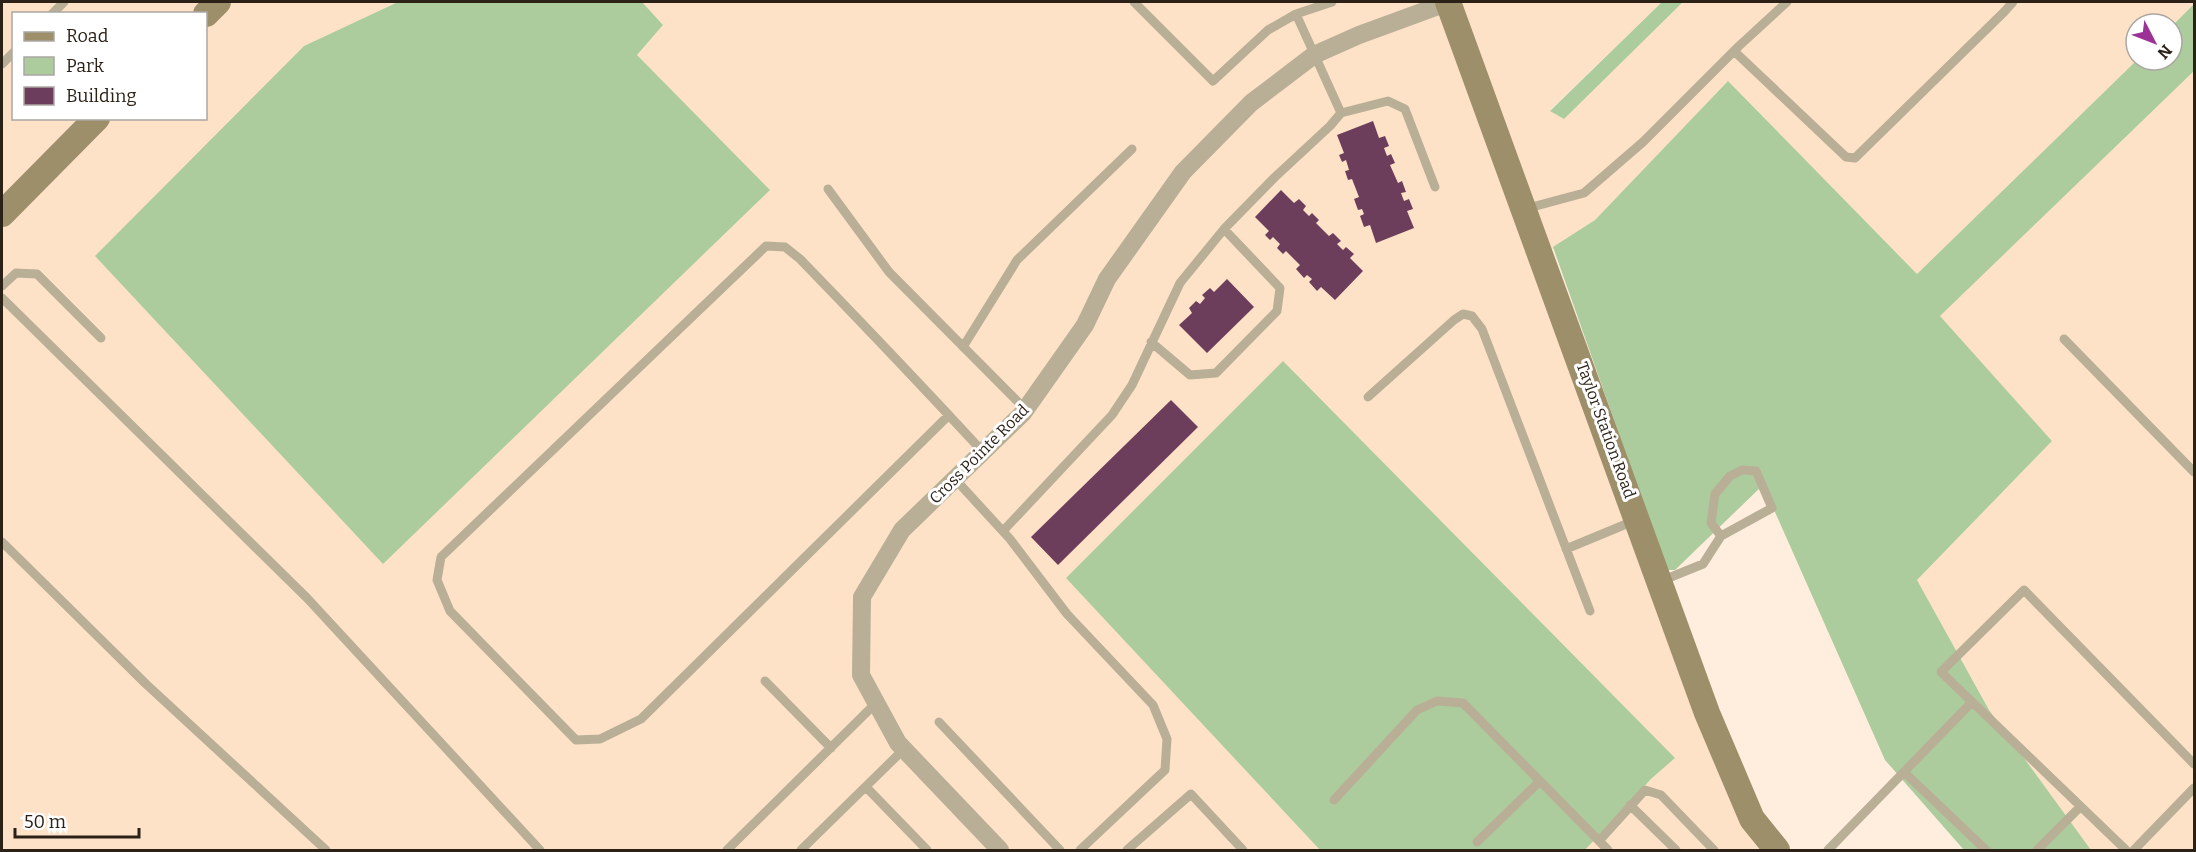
<svg xmlns="http://www.w3.org/2000/svg" width="2196" height="852" viewBox="0 0 2196 852" font-family="Bitter,serif">
<rect width="100%" height="100%" fill="#ffeddd"/>
<path fill="#fee2c8" fill-rule="evenodd" d="M2,2H398L304,46L637,55L663,25L642,2H1662L1550,110L1564,119L1683,2H2194V4L2172,26V24H2136L2137,60L1917,274L1728,81L1595,220L1535,261L1764,850H1585L1651,779L1675,758L1067,578L1320,850H2ZM14,14H206V118H14Z
M2194,71V850H2091L1989,710L1917,580L2052,441L1939,316Z"/>
<path fill="#accc9e" d="M398,2H642L663,25L637,55L770,190L383,564L95,256L304,46Z
M1662,2H1683L1564,119L1550,111Z
M2194,4V71L1940,316L2052,441L1917,580L1989,710L2091,850H1964L1885,760L1763,485L1675,570H1667L1553,247L1595,220L1728,81L1917,274L2137,60H2172V26Z
M1283,361L1675,758L1651,779L1585,850H1320L1066,578Z"/>
<path fill="#6d3e5c" d="M1373,121L1379,138L1385,136L1389,146L1384,148L1387,156L1391,154L1395,163L1390,165L1398,183L1402,181L1406,192L1401,193L1404,201L1409,199L1413,209L1407,211L1414,228L1376,243L1370,225L1364,227L1360,216L1364,214L1362,209L1358,210L1354,199L1359,197L1352,179L1348,180L1345,171L1349,170L1346,160L1342,162L1339,155L1344,153L1337,135Z
M1281,190L1294,203L1299,199L1306,206L1303,210L1309,216L1312,213L1319,220L1316,223L1329,236L1333,233L1341,241L1337,244L1343,250L1346,247L1354,254L1350,258L1363,271L1335,300L1321,287L1317,291L1309,282L1312,279L1307,275L1304,278L1296,269L1300,265L1286,251L1283,254L1277,248L1280,244L1273,237L1270,240L1265,235L1269,231L1255,217Z
M1227,279L1254,307L1207,353L1179,325L1192,313L1189,308L1196,301L1200,304L1205,298L1202,295L1210,288L1214,292Z
M1171,400L1198,427L1058,565L1031,537Z"/>
<g fill="none" stroke-linecap="round" stroke-linejoin="round">
<path stroke="#b9af97" stroke-width="9" d="M1134,2L1213,81L1268,30L1296,14L1332,2
M52,14L64,2
M1734,51L1846,157L1855,158L2004,12L2013,2
M2,64L14,52
M1341,113L1388,101L1405,109L1435,187
M828,189L889,272L1025,409
M1525,209L1584,193L1643,142L1739,46L1787,2
M2,286L16,273L37,274L101,338
M2,298L307,598L540,850
M2064,339L2194,472
M1151,342L1190,375L1216,373L1277,311L1280,288L1224,229
M963,347L1017,260L1132,149
M1368,397L1454,320L1463,314L1472,316L1482,329L1590,611
M949,415L641,719L600,739L576,740L450,611L437,580L441,557L766,246L785,247L800,259C862,323 923,387 983,452
M955,479L1010,539L1067,614L1153,705L1167,739L1165,770L1080,850
M1003,531L1112,415L1132,385L1180,283L1224,229L1275,177L1330,126L1341,113L1296,14
M2,542L146,684L326,850
M1566,549L1636,520
M1661,581L1703,564L1721,536L1772,508L1756,471L1742,470L1730,476L1715,494L1711,523L1721,536
M765,681L831,748
M939,722L1060,850
M1904,772L1986,850
M866,787L927,850
M1334,800L1417,710L1437,701L1463,703L1608,850
M1630,805L1676,850
M1599,841L1645,790L1661,795L1714,850
M1477,842L1540,781
M727,850L876,703
M801,850L904,749
M1127,850L1191,794L1243,850
M1828,850L1972,702
M2037,850L2080,807
M2126,850L1941,672L2024,590L2194,764
M2134,850L2194,788"/>
<path stroke="#b9af97" stroke-width="18" d="M1000,850L898,743L861,675L862,597L902,530L1023,413L1085,325L1107,279L1183,172L1251,103L1314,55L1359,35L1449,2"/>
<path stroke="#9e8f6b" stroke-width="26" d="M1448,2L1707,713L1752,819L1777,850
M206,14L218,2
M2,214L97,118"/>
</g>
<g text-anchor="middle" dominant-baseline="central" stroke-width="6" stroke-linejoin="round" paint-order="stroke">
<g font-size="16" fill="#2b2117" stroke="#fff">
<text transform="translate(1606 430) rotate(70)">Taylor Station Road</text>
<text transform="translate(979 454) rotate(-45)">Cross Pointe Road</text>
</g>
</g>
<rect width="2196" height="852" fill="none" stroke="#2b2117" stroke-width="6"/>
<rect x="12" y="12" width="195" height="108" fill="#ffffff" stroke="#aaa6a2" stroke-width="1.5"/>
<rect x="24" y="32" width="30" height="9" fill="#9e8f6b" stroke="#aaa6a2" stroke-width="1.5"/>
<text x="66" y="42" font-size="18" fill="#2b2117">Road</text>
<rect x="24" y="57" width="30" height="18" fill="#accc9e" stroke="#aaa6a2" stroke-width="1.5"/>
<text x="66" y="72" font-size="18" fill="#2b2117">Park</text>
<rect x="24" y="87" width="30" height="18" fill="#6d3e5c" stroke="#aaa6a2" stroke-width="1.5"/>
<text x="66" y="102" font-size="18" fill="#2b2117">Building</text>
<g transform="translate(2154 42) rotate(132)"><circle r="28" fill="#ffffff" stroke="#aaa6a2" stroke-width="1.5"/>
<path d="M0-4.5L10 22L0 15L-10 22Z" fill="#9b3397"/>
<text y="-9" font-size="16" font-weight="bold" text-anchor="middle" fill="#2b2117">N</text>
</g>
<path d="M15 828v9h124v-9" fill="none" stroke="#2b2117" stroke-width="3"/>
<text x="24" y="828" font-size="18" fill="#2b2117" stroke="#ffffff" stroke-width="4.5" paint-order="stroke">50 m</text>
</svg>
